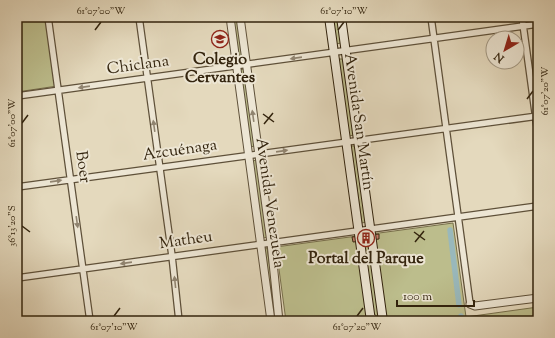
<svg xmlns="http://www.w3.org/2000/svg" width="555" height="338" viewBox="0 0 555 338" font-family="'Sorts Mill Goudy',serif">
<rect width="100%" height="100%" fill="#e4d9bd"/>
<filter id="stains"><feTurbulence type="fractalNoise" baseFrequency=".005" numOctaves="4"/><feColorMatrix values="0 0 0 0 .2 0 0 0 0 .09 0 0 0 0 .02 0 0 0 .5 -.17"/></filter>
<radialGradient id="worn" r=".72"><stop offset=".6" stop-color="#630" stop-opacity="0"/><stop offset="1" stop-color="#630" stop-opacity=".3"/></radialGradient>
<path fill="#bcbd8c" stroke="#77704c" d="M17,17H47L57,86L17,92Z
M233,17H237L243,58L239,59Z
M332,17H337L341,43L336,44Z
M338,59H343L354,135L349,136Z
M244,69L255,146L250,147L239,70Z
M351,146H355L366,222L362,223Z
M257,160L268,237L263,238L252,161Z
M453,223L466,317L538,307V321H286L276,247Z
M263,248H267L278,321H273Z"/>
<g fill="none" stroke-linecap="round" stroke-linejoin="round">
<path stroke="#99b8bb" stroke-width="5.5" d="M450,230L459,305
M461,316V321"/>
</g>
<path fill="#c97f6f" stroke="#32230d" d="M379,234V239L353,242L352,237Z"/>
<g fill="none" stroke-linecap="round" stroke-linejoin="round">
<g stroke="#5e5039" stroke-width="4.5">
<path id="service" d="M372,315L381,321"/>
</g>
<g stroke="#5e5039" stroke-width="8">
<path id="minor" d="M48,17L90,321
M139,17L172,256L179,321
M431,17L470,304
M522,17L538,134
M17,96L538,24
M17,187L538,116
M17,278L538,206"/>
</g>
<g stroke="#5e5039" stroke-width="9">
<path id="tertiary" d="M230,17L271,321
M240,17L271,243L279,321
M470,304L475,306L538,298"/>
</g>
<g stroke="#32230d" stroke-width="10">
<path id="secondary" d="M329,17L371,321
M341,17L383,321"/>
</g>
<use href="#service" stroke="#ede6d4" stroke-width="2.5"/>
<use href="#minor" stroke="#ede6d4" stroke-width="5.5"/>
<use href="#tertiary" stroke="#ede6d4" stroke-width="7"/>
<use href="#secondary" stroke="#ede6d4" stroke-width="8"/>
</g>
<defs><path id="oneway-solid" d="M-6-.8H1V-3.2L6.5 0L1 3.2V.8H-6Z"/></defs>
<g fill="#908470">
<use href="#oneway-solid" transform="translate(296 58) rotate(172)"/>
<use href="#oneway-solid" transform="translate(84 87) rotate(172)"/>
<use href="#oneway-solid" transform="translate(253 116) rotate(-98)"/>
<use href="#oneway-solid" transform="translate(154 126) rotate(-98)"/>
<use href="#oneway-solid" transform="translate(282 151) rotate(-8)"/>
<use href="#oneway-solid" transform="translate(56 181) rotate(-8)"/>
<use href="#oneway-solid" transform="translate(77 222) rotate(82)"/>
<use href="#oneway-solid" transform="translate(126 263) rotate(172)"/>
<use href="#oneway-solid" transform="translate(175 282) rotate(-96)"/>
</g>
<path fill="none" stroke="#32230d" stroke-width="1.5" d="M95,30L101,22M338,30L344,22M527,99L533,91M263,114L274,122M22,123L28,115M264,124L273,113M22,226L30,232M414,232L425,240M415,242L424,231M114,316L120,308M357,316L363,308"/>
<defs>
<g id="school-ring" transform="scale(0.9)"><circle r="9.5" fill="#ede6d4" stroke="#8f2418" stroke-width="1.5"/><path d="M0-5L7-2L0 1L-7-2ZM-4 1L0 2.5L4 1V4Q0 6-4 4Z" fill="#8f2418"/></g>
<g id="building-ring" transform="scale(0.9)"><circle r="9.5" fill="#ede6d4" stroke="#8f2418" stroke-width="1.5"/><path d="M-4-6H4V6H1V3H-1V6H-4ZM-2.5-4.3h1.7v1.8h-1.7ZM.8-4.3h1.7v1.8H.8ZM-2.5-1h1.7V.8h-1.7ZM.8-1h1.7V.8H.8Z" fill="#8f2418"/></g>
</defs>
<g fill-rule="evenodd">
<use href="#school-ring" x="220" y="39"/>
<use href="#building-ring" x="366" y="238"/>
</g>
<g text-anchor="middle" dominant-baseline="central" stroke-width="4" stroke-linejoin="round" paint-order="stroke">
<g font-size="16" font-weight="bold" fill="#32230d" stroke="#ede6d4">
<text x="220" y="60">Colegio<tspan x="220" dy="18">Cervantes</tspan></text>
<text x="366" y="259">Portal del Parque</text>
</g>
<g font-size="16" fill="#32230d" stroke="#ede6d4">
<text transform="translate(138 66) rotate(-8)">Chiclana</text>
<text transform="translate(358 122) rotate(82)">Avenida San Martín</text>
<text transform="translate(180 151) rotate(-8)">Azcuénaga</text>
<text transform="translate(82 167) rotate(82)">Boer</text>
<text transform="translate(269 203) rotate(82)">Avenida Venezuela</text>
<text transform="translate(186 241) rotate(-8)">Matheu</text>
</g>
</g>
<rect width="555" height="338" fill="none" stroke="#e4d9bd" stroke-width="44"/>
<g transform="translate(505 50) rotate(218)"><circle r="19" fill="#ede6d4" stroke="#a29884"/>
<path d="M0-3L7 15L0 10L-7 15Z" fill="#8f2418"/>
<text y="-6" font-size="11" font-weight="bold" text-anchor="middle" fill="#32230d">N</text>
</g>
<path d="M397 300v6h77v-6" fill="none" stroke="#32230d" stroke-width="2"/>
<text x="403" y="300" font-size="12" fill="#32230d" stroke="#ede6d4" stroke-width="3" paint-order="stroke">100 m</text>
<rect x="22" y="22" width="511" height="294" fill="none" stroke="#32230d" stroke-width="1.5"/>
<g font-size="10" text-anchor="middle" fill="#32230d">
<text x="101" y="14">61°07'00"W</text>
<text x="344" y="14">61°07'10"W</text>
<text transform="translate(544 91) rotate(-90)" y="4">61°07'20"W</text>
<text transform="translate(11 123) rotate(-90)" y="4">61°07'00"W</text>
<text transform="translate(11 226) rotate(-90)" y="4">36°13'20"S</text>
<text x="114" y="330">61°07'10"W</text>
<text x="357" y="330">61°07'20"W</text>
</g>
<rect width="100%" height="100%" filter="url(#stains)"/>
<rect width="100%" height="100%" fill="url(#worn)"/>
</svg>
